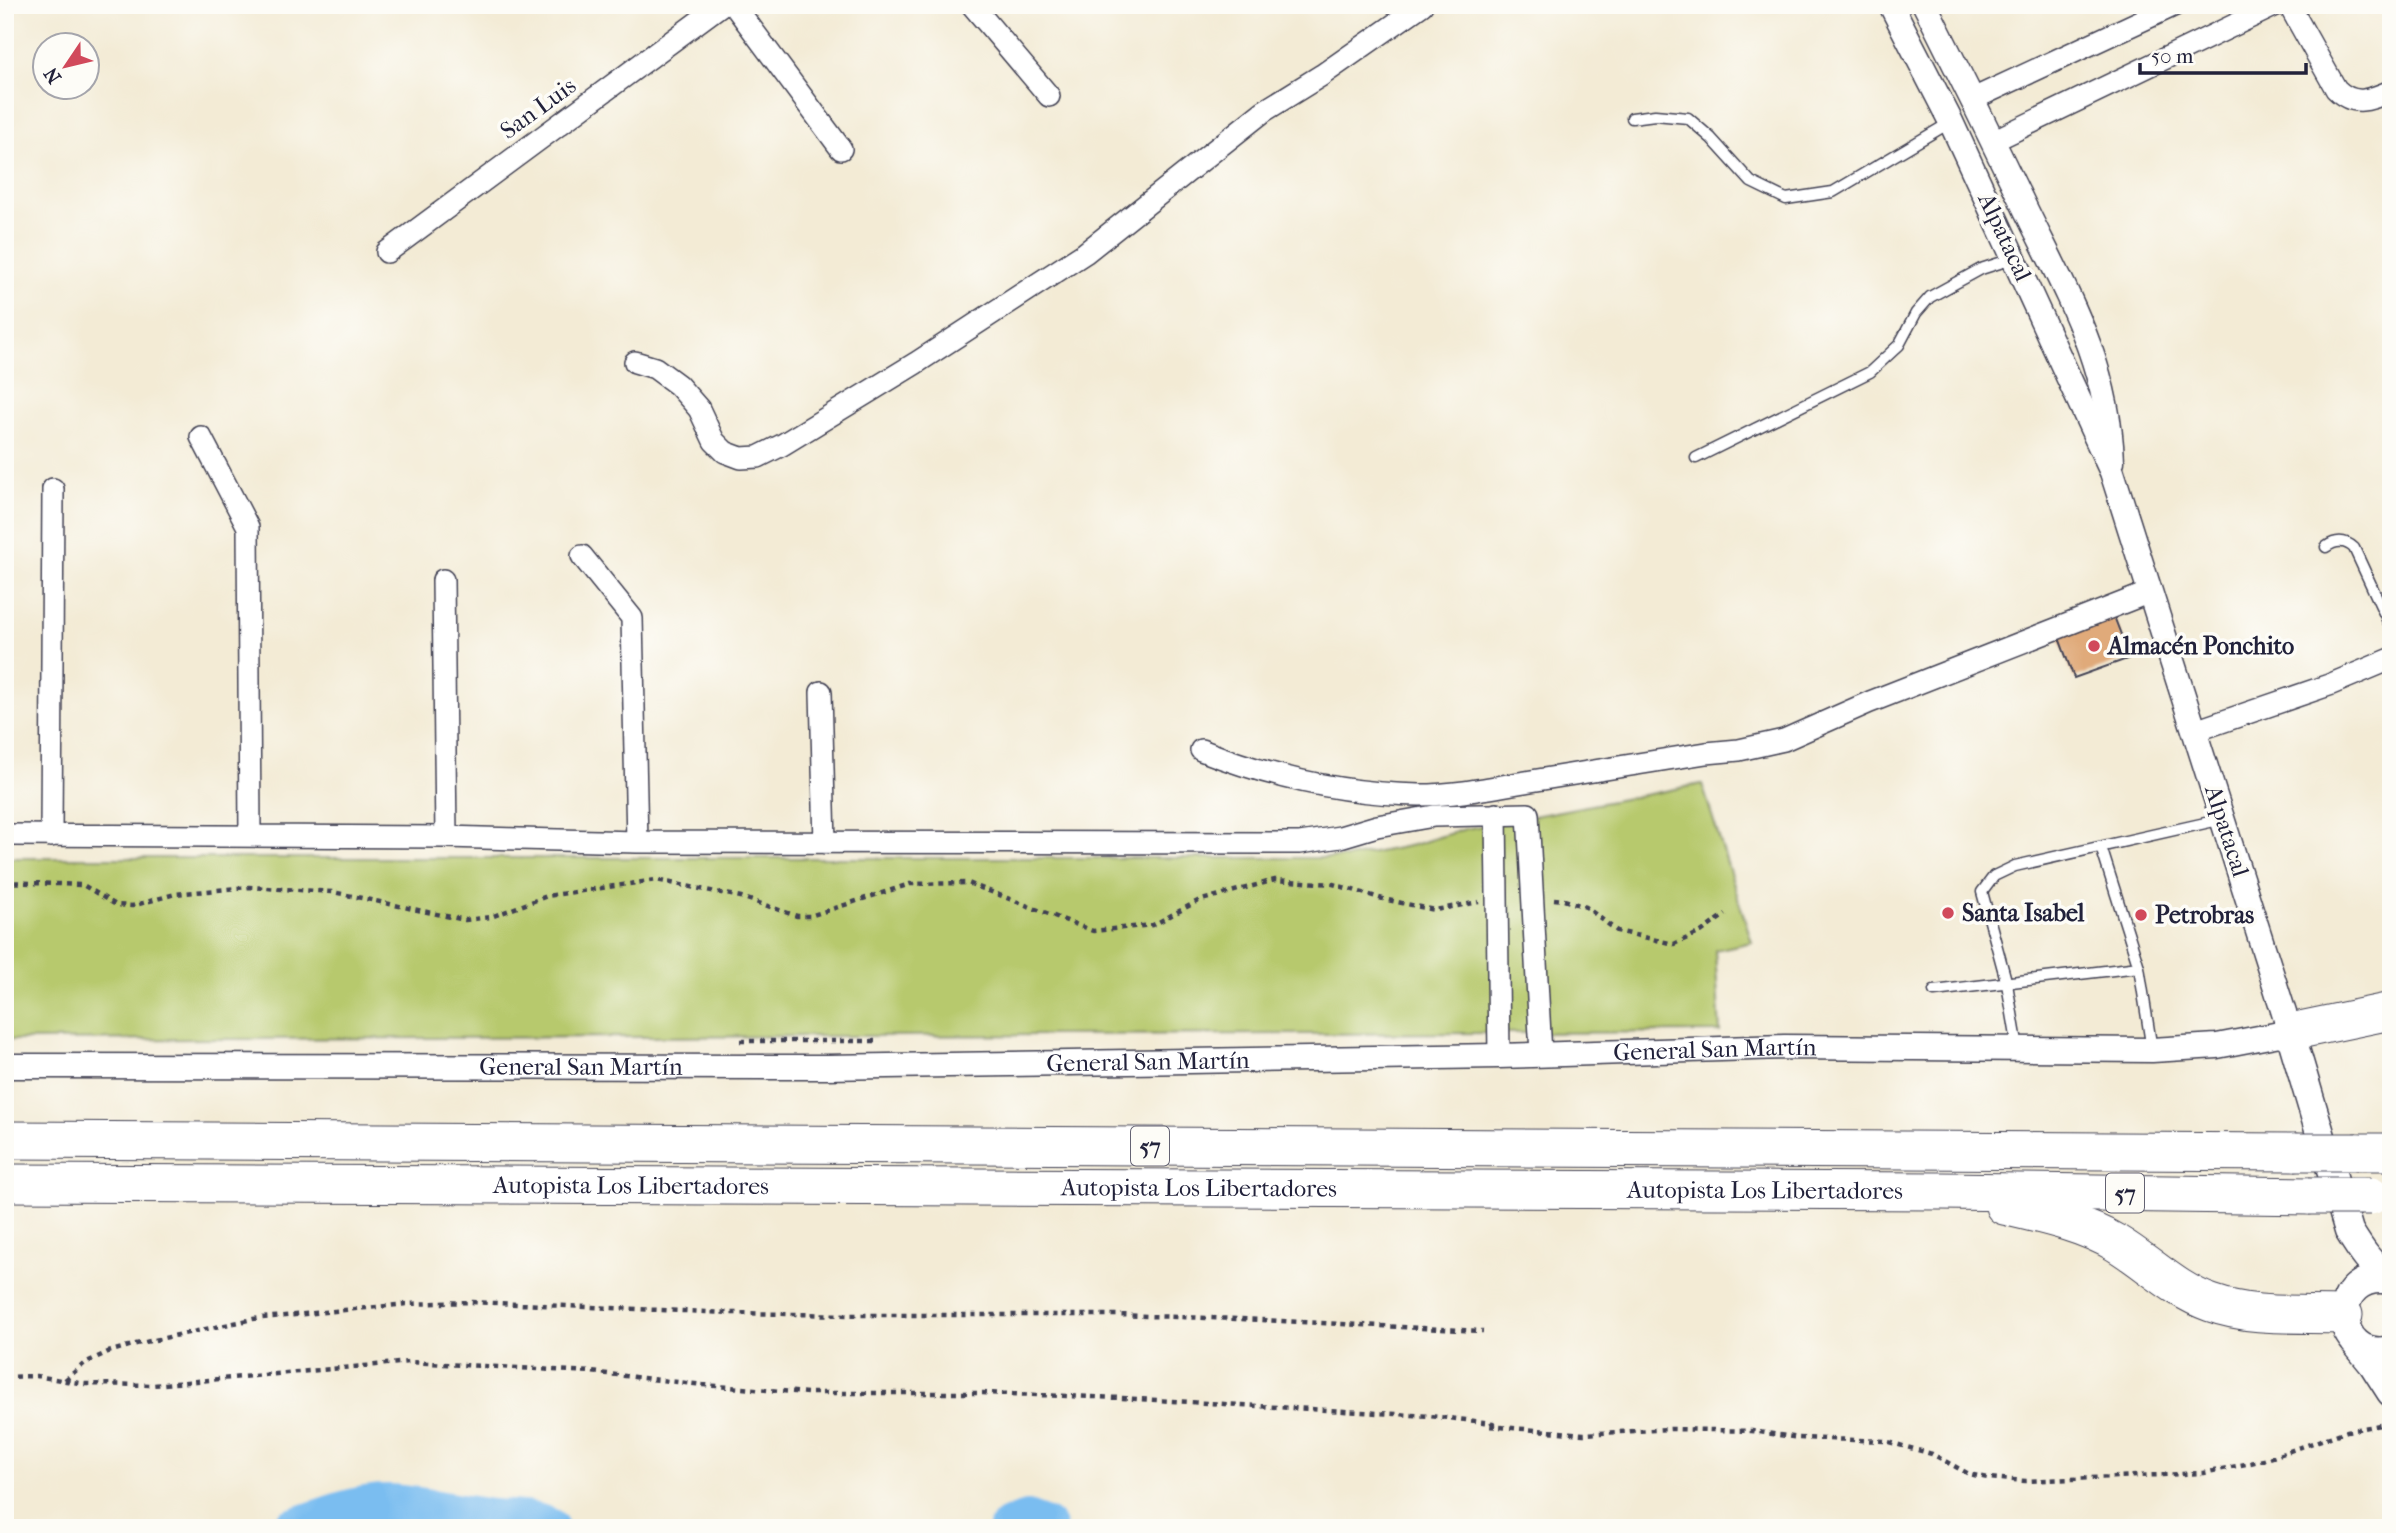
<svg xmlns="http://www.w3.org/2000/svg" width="2396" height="1533" viewBox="0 0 2396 1533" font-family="'IM FELL French Canon',serif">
<rect width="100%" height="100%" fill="#fdfcf7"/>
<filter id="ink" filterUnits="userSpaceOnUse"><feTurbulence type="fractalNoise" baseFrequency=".0143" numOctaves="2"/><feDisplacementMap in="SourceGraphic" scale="14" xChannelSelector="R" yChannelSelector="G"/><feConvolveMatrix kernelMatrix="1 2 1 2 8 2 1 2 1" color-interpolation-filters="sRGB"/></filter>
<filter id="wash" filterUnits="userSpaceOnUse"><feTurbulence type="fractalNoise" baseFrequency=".00686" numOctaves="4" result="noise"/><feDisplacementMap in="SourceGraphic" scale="28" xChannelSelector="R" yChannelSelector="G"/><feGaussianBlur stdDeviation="1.57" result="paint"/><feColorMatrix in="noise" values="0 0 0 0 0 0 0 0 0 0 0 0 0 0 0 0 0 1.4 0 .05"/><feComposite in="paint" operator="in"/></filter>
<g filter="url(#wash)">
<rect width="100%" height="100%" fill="#f3ebd5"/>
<path fill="#b7c96d" stroke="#6c7654" stroke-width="2" d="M1702,784L1752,942L1715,950L1720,1032L5,1040V858H1348L1413,845L1465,829Z"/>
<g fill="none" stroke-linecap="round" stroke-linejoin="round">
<path stroke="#7abdf0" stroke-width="40" d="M293,1528C324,1518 354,1504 388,1504C420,1505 452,1514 485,1518C506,1521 529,1518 549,1528
M1009,1528L1027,1521L1046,1528"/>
</g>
<g id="blocks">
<path fill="#e0aa7a" d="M2113,614L2130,658L2074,678L2058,635Z"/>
</g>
</g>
<g filter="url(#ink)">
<use href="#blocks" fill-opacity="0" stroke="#414052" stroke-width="2"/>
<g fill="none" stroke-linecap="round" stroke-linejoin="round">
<g stroke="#414052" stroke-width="13">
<path id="service" d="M1632,118L1655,115L1688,118L1711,138L1751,182L1786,199L1833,192L1951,122
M1696,458L1870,372L1899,345L1916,313L1930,297L1981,269L2015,258
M2326,547C2336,540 2345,540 2354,548L2391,628
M2101,847L2139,967L2152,1050
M1934,991L2139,967
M2018,1048L2007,984L1982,892L1994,876L2015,866L2223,819"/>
</g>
<g stroke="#414052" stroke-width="24">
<path id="minor" d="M734,5L841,149
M972,5L1049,96
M2289,5L2336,89C2354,107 2370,100 2391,91
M1973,99L2175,5
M1993,141L2276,5
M387,252L721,5
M635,362L655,368L678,385L699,409L714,441L725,452L741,458L758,457L782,445L916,363L1085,253L1264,111L1322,75L1422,5
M201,437L248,527L250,835
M582,556L632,618L637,842
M443,580L446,837
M821,692L825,843
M2195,731L2329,685L2391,659
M1201,750C1270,777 1345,794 1420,795C1457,795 1494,787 1531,781C1589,772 1648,762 1706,753L1739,750L1784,740L1870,702L2150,592
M1496,814L1499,1056
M5,835L446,837L637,842L1300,843L1340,837L1377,826L1434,816L1528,814L1541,1054
M51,836L53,489"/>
</g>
<g stroke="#414052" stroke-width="27">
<g id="tertiary">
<path d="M1925,5C1959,72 1992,139 2024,206C2066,293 2108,361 2112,461"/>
<path id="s1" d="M5,1066L826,1067L1499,1056L1784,1047L2152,1050L2217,1046L2290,1032L2112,472L1951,122L1891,5"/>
</g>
</g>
<g stroke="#414052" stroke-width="31">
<path id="secondary" d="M2290,1032L2349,1231C2360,1249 2372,1268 2391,1279
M2391,1280C2327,1268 2331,1364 2391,1350
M2354,1341L2373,1364L2391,1392"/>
</g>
<g stroke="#414052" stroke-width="39">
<g id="motorway">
<path d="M2290,1032L2391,1011"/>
<path d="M5,1140L2295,1152"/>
<path d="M2357,1152H2391"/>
<path id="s2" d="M5,1183L1942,1191L2309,1196"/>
<path d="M2004,1206C2042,1215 2082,1223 2116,1243C2148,1262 2174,1290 2211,1303C2253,1318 2299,1313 2344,1315"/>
</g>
</g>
<path stroke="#414052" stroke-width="4.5" stroke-dasharray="5 5" stroke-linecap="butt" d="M5,882L83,885L116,905L132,906L175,894L249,887L333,892L465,920L491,917L547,896L656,880L741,897L797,916H810L910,884L968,883L1093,931L1153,925L1198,901L1275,880L1333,884L1383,899L1435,910L1479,902
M1554,899L1564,900L1586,907L1617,931L1674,944L1701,932L1726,914
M740,1041H875
M5,1377L36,1376L85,1384L153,1385L409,1362L591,1372L703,1385L807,1393H983L1121,1398L1430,1416L1493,1423L1488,1426L1584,1434L1670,1429L1752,1431L1799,1438L1885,1441L1932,1454L1969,1474L1988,1478L2026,1481L2204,1473L2264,1460L2347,1431L2391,1423
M65,1380L85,1363L108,1352L136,1344L253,1319L407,1304L471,1302L731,1313L850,1315H1117L1239,1319L1483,1331"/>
<use href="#service" stroke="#fff" stroke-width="10"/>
<use href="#minor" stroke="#fff" stroke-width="21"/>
<use href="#tertiary" stroke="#fff" stroke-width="24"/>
<use href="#secondary" stroke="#fff" stroke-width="28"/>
<use href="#motorway" stroke="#fff" stroke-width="37"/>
<g stroke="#414052" stroke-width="39" stroke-linecap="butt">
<path id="motorway-bridge" d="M2295,1152H2357
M2309,1196H2371"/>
</g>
<use href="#motorway-bridge" stroke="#fff" stroke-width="37"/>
</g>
</g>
<g fill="#d1495b" stroke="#fdfcf7" stroke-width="2.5">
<circle cx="2094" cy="646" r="7"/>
<circle cx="1948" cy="913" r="7"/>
<circle cx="2141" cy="915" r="7"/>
</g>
<g text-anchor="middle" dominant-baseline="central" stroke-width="7" stroke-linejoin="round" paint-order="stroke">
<g fill="#fdfcf7" stroke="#646373" stroke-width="2">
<rect x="1131" y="1126.5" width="38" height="39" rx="5"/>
<rect x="2106" y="1173.5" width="38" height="39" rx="5"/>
</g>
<g font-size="23" font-weight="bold" fill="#22223b">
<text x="1150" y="1146">57</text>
<text x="2125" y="1193">57</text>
</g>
<g font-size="24" fill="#22223b" stroke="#fdfcf7">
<text transform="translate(538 108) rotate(-36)">San Luis</text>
<text transform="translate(2005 237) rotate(65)">Alpatacal</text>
<text transform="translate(2227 831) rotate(72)">Alpatacal</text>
<text stroke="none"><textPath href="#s1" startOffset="1710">General San Martín</textPath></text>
<text stroke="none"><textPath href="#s1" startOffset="1143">General San Martín</textPath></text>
<text stroke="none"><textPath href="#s1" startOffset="576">General San Martín</textPath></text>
<text stroke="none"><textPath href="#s2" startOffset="626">Autopista Los Libertadores</textPath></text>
<text stroke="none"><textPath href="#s2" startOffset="1194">Autopista Los Libertadores</textPath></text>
<text stroke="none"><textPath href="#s2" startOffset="1760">Autopista Los Libertadores</textPath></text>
</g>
<g font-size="24" font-weight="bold" fill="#22223b" stroke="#fdfcf7" text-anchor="start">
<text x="2108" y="646">Almacén Ponchito</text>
<text x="1962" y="913">Santa Isabel</text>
<text x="2155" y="915">Petrobras</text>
</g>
</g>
<rect width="2396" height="1533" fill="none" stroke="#fdfcf7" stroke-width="28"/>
<g transform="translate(66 66) rotate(235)"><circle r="33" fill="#fdfcf7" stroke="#a5a5ac" stroke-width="2"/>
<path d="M0-5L12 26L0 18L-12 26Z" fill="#d1495b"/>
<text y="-10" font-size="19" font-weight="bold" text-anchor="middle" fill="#22223b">N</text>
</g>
<path d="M2140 63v10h166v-10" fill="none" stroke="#22223b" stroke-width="3.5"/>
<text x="2151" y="63" font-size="21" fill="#22223b" stroke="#fdfcf7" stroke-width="5" paint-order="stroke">50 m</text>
</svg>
